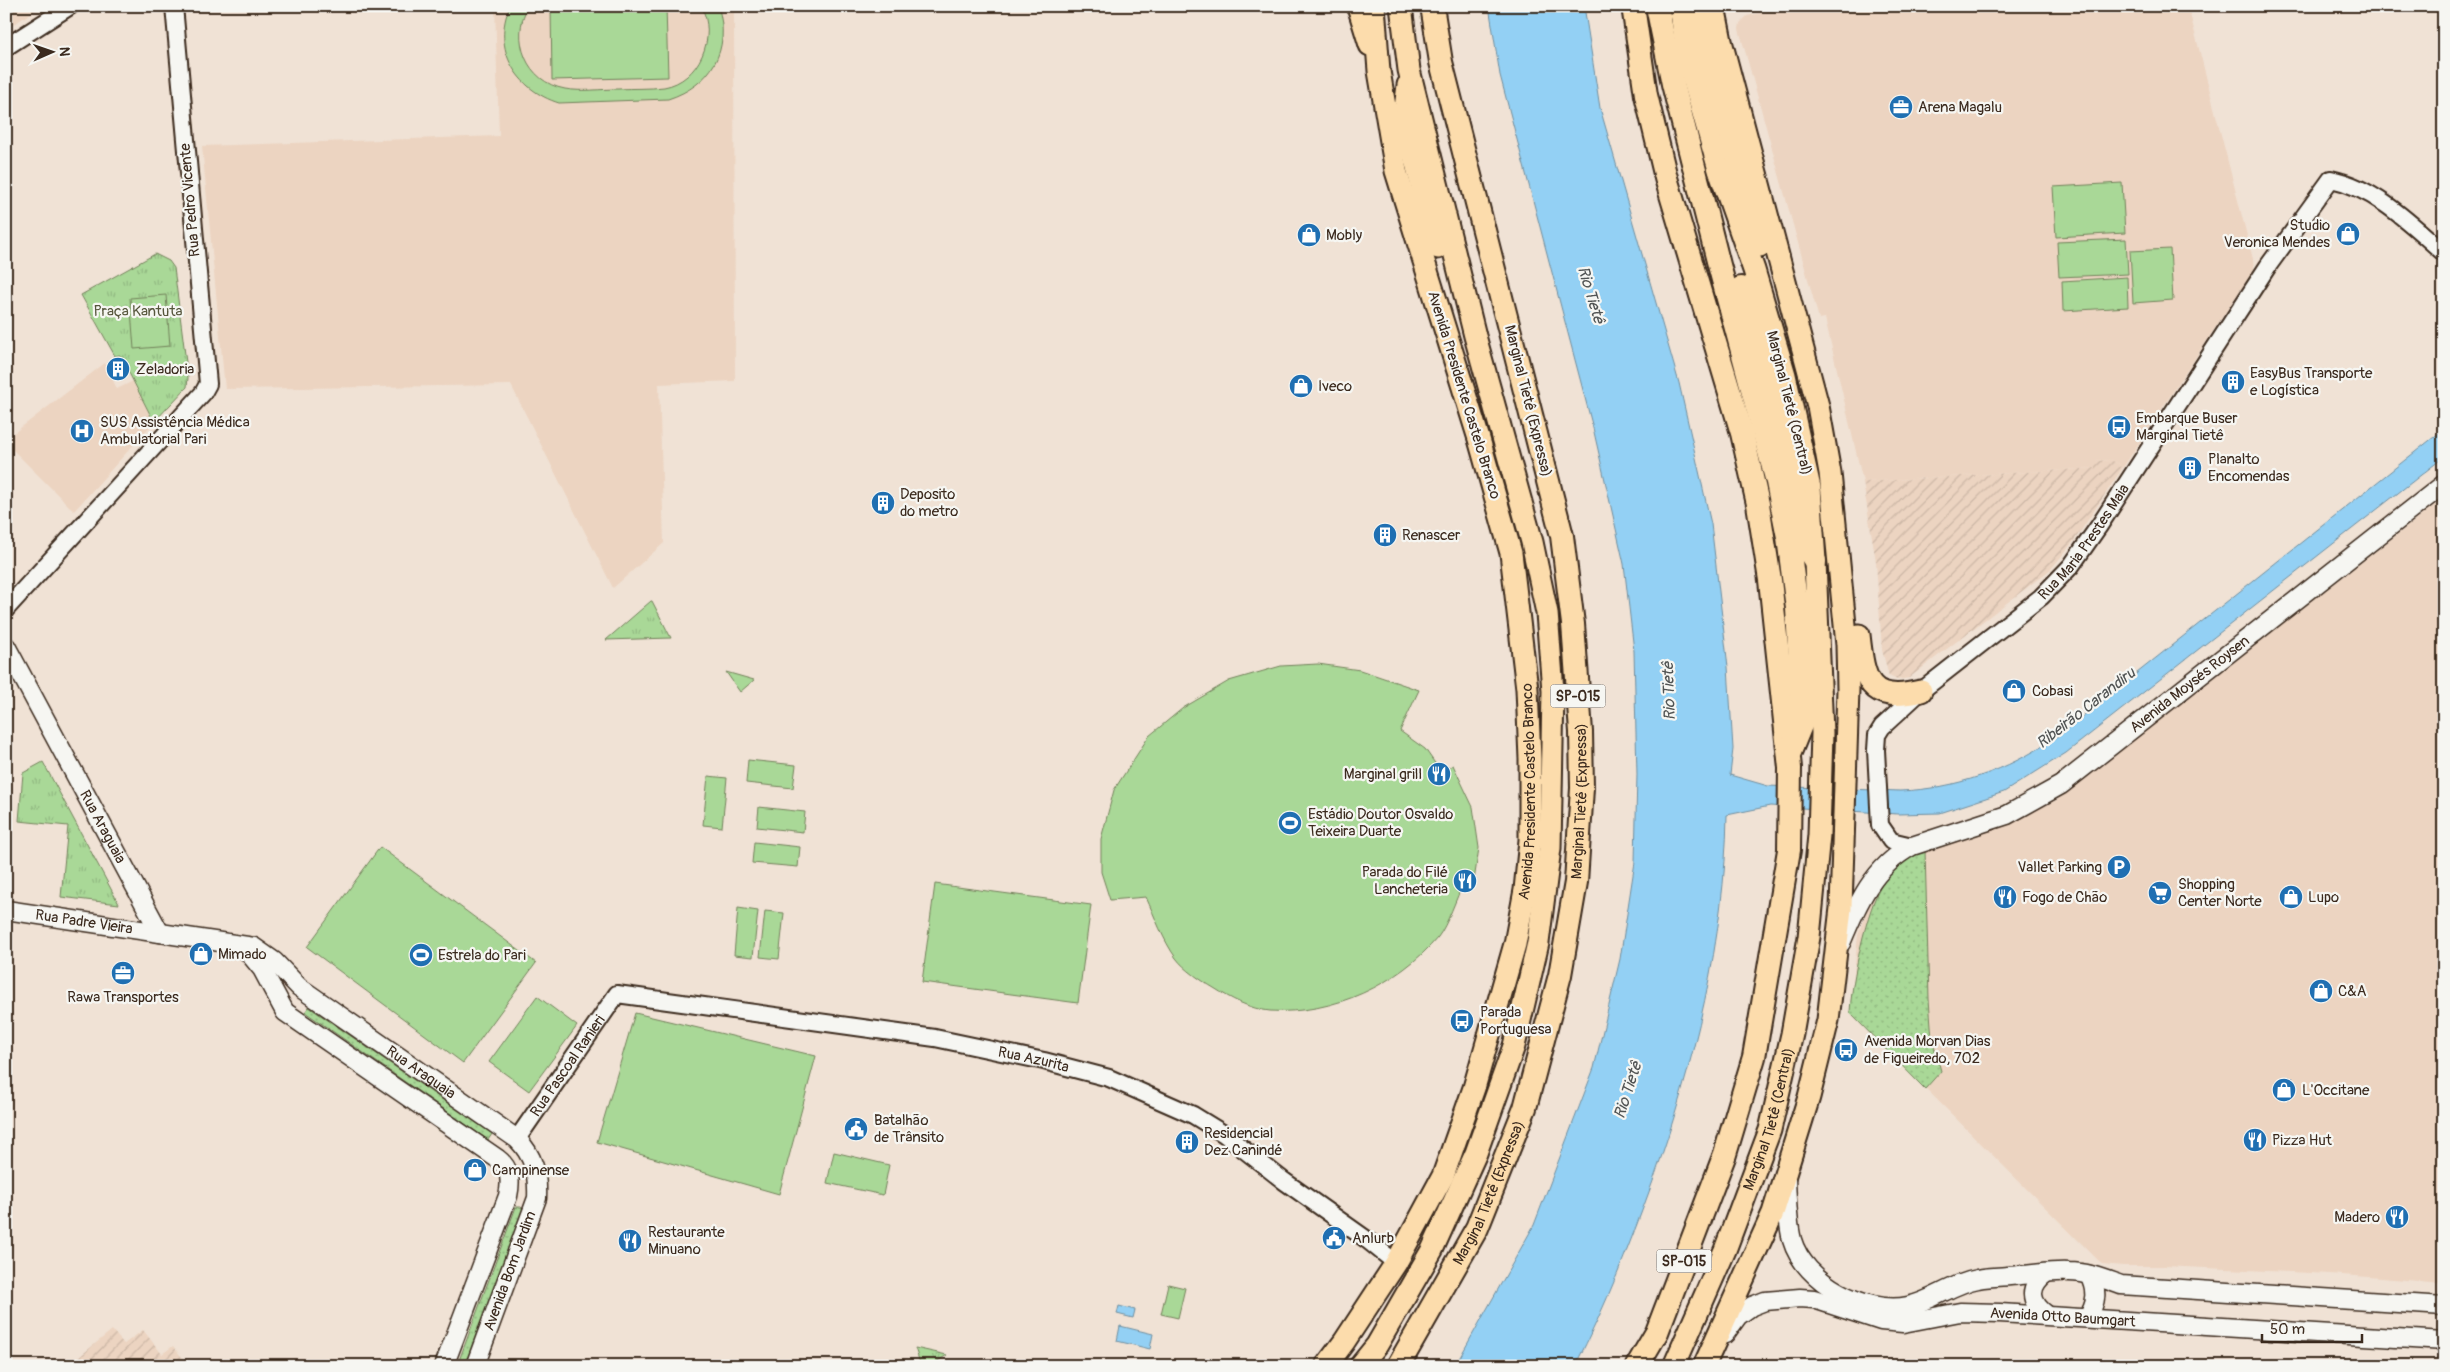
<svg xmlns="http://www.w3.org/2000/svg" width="2450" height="1372" viewBox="0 0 2450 1372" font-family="Pangolin,sans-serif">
<defs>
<pattern id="industrial-furrows" width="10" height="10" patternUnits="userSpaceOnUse" patternTransform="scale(1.25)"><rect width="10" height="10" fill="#ecd4c1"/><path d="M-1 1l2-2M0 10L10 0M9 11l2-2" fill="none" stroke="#cbb6a5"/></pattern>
<pattern id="grass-dots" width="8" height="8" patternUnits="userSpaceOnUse" patternTransform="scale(1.25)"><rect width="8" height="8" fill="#a9d897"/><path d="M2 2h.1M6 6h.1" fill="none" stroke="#92ba82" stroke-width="1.8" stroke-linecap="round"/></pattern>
<pattern id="park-tufts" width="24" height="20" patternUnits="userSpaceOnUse" patternTransform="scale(1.25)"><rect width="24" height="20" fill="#a9d897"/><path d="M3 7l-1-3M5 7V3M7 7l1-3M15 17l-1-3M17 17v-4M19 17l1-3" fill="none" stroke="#92ba82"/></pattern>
</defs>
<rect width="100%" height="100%" fill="#f0e2d5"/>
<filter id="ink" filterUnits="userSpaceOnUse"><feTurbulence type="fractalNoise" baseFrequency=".02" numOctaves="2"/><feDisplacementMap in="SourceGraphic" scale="10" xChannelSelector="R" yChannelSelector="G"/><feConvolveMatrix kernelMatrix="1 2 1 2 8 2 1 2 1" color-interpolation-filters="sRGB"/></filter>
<g filter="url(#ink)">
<path fill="#ecd4c1" d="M6,6H42L6,29Z
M495,6H734L735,381L659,384L664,543L613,588L511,385L225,389L202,146L499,136Z
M1887,6H2186L2189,10L2253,259L2254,269L2122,469L2119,464L2111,460L2095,461V468L1863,482L1825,318L1819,319L1739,29L1740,23L1747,16L1769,11Z
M105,363L117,389L133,381L154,422L74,511L12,449L6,439Z
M2444,498V1283L2330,1274L2164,1266H2123L2102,1264L1850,1013L1858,935L1869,905L1882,881L1904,861L1932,846L1991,828L2057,800Z"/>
<path fill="url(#industrial-furrows)" d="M2111,460L2119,464L2122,469L2074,541L2051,569L1909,678L1897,680L1889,676L1882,650L1876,562L1863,482L2095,468V461Z
M112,1330L124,1344L143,1330L162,1354L173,1346L189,1366H86L79,1357Z"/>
<path fill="url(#grass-dots)" stroke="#72815a" d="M1925,850L1929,999L1932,1039L1941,1071L1925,1089L1850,1013C1851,984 1867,906 1883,883C1894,868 1909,858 1925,850Z
M309,1007L492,1134L488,1140L305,1012Z
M516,1207H521L524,1211L465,1366H457Z"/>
<path fill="url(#park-tufts)" stroke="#72815a" d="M155,254L169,261L174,268L188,378L187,387L154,422L120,355L115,356L81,295Z
M652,601L671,638L606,640L651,601Z
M43,762L119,904L61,897L68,826L19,821L23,773Z
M915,1348L947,1355L930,1366H921Z"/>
<path fill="#a9d897" stroke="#72815a" d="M510,6H528C510,39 526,82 565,89C582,92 601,89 618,89C633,88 649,89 664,87C699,81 718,37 701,6H718C732,50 711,85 668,99L559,103C517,90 491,49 510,6Z
M551,6H666L668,77L552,80Z
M2122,183L2125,233L2056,237L2053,187Z
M2126,239L2128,274L2059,277L2057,242Z
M2170,249L2173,300L2133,303L2130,251Z
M2127,277L2128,307L2063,311L2062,281Z
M166,295L170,346L134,349L130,298Z
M1318,664L1360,670L1419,690L1400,731L1425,749L1441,772L1453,765L1473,807L1479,848L1473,887L1464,882C1456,898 1448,924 1438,937C1399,984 1332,1015 1270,1011C1250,1009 1231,999 1214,988C1202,981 1185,970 1176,958C1163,940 1155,917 1146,897L1110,900L1101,872V839L1114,790L1149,736L1183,708L1229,681L1281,666Z
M726,672L754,680L740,692Z
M748,760L796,765L793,788L746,783Z
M708,776L727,778L722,827L703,825Z
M759,807L805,812L803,832L757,827Z
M754,842L800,847L798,867L752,863Z
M380,847L536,963L463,1063L307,947Z
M935,884L1091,905L1078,1003L922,982Z
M738,908L758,911L753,957L734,955Z
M765,911L784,913L779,959L760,957Z
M537,996L577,1026L529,1091L489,1062Z
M635,1013L816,1056L779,1194L597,1142Z
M834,1152L889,1165L883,1195L827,1183Z
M1168,1284L1185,1288L1178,1318L1161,1314Z"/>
<path fill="#93d0f4" stroke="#708e9e" d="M1489,6H1584L1600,108L1679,383L1711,524L1728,667L1733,749L1730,775L1768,786L1900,791C1956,789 2007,770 2054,739L2444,429V457L2066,753L2004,792L1940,813L1898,814L1770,806L1727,815C1725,939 1694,1064 1653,1181C1630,1244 1606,1306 1575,1366H1455L1534,1225L1594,1068L1620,959L1635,862L1637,774L1634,651L1624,564L1594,432L1500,75Z
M1119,1306L1135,1310L1133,1318L1117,1314Z
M1120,1326L1153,1334L1150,1349L1117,1341Z"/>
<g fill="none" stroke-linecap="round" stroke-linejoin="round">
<g stroke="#3b2a1e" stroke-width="20">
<g id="tertiary">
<path d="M6,47L70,6"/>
<path d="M6,609L203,393L208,384L174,6"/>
<path id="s1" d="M1912,846L1891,841L1880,825L1876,750L1877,735L1882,727L1921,691L2041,597L2071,566L2099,526L2268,266L2331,179C2375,188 2411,224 2444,253"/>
<path id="s2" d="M517,1139L617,994L935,1038L1044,1061L1109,1078L1193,1115L1224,1134L1284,1181L1366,1239L1396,1263"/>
</g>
</g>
<g stroke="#3b2a1e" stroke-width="21">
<g id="secondary">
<path id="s3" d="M6,646L160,933"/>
<path id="s4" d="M6,910L254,947L274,961L299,987L517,1139C534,1156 538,1174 537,1198L475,1366"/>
<path id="s5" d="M1841,943C1857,904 1873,867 1912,846L2007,815L2061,785L2444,484"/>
<path d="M244,947L262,969L285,1012L498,1159C511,1169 511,1182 508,1196L444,1366"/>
<path d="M1786,1179C1787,1199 1787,1220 1792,1240C1804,1282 1866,1315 1908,1306C1933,1301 1953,1283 1978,1279C1992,1276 2006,1277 2020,1275C2036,1274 2053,1271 2069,1272C2087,1272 2104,1279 2121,1285L2444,1306"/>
<path d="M2046,1273C2028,1287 2029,1302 2047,1315"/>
<path d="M2087,1318C2097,1302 2098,1291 2090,1275"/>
<path id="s6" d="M1725,1334L1738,1316L1752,1306L1765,1301L1800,1298L1814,1299L1881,1321L1903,1323L1960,1312L2000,1313L2444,1341"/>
</g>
</g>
<g stroke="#3b2a1e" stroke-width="25">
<g id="trunk">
<path d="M1358,6L1370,45"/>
<path d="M1697,6L1725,132L1760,246"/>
<path d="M1408,85L1404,117L1438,248"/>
<path d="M1859,635C1864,680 1868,704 1921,691"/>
<path id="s7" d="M1326,1366L1344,1342L1396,1263L1443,1176L1474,1088L1515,944L1525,890L1530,840V759L1527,689L1511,553L1479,439L1396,171L1379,71L1374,6"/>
<path d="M1360,1366L1377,1345L1432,1250L1476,1153L1514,1046L1538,943L1550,848L1553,691L1547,613L1532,542L1475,336L1409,70L1401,6"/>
<path id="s8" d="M1674,1366L1725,1250L1770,1130L1792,1034L1809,937L1819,835L1822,733L1815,561L1810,488L1785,375L1754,270L1719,170L1688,60L1680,6"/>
<path d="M1704,1366L1773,1213L1809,1097L1828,1020L1841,908L1848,689L1847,645L1830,473L1818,406L1721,41L1714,6"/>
</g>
</g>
<g stroke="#3b2a1e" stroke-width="26">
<g id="motorway">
<path d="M1633,6L1646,95L1666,178L1742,433L1758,504L1770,580L1790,768L1789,850L1754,1057L1725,1154L1657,1332L1637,1366"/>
<path d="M1657,6L1673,84L1719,265L1777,482L1788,537L1797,609L1803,720L1790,752"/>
<path d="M1741,288L1773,391L1792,479L1801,539L1815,561"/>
<path id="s9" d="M1398,1366L1477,1228L1525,1108L1560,975L1576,882L1582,788L1581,732L1573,624L1562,536L1441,62L1432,6"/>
</g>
</g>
<use href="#tertiary" stroke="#f6f6f2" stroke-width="16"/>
<use href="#secondary" stroke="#f6f6f2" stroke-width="18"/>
<use href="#trunk" stroke="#fcdcac" stroke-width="21"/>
<use href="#motorway" stroke="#fcdcac" stroke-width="22"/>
</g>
</g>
<defs>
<g id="office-disc" transform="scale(1.25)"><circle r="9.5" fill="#1f6fb2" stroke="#f6f6f2"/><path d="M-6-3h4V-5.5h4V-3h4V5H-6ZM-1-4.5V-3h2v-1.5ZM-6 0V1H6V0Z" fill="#fff"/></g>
<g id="shop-disc" transform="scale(1.25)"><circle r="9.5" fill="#1f6fb2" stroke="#f6f6f2"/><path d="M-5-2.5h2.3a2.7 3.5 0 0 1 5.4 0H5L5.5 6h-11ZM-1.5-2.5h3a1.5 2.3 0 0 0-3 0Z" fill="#fff"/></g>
<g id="building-disc" transform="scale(1.25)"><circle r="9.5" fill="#1f6fb2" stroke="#f6f6f2"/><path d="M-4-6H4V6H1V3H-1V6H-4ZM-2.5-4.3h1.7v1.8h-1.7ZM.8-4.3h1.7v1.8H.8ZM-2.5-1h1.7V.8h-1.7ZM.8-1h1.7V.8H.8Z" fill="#fff"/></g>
<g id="bus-disc" transform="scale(1.25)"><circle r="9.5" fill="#1f6fb2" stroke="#f6f6f2"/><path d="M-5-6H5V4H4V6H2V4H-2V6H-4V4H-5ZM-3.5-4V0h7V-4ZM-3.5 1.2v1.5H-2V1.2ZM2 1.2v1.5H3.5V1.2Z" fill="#fff"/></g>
<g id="hospital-disc" transform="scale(1.25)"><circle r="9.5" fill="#1f6fb2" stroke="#f6f6f2"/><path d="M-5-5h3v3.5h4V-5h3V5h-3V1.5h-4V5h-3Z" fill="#fff"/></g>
<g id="restaurant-disc" transform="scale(1.25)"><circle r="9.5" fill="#1f6fb2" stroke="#f6f6f2"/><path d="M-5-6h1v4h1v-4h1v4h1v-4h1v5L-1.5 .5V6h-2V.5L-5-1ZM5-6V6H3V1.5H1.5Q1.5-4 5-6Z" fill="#fff"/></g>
<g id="stadium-disc" transform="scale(1.25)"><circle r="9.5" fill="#1f6fb2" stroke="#f6f6f2"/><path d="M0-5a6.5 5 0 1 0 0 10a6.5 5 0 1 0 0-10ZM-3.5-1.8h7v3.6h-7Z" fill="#fff"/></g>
<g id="parking-disc" transform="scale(1.25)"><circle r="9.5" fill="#1f6fb2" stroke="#f6f6f2"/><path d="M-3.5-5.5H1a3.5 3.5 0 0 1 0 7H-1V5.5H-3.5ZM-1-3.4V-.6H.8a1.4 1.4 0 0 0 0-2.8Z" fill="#fff"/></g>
<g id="supermarket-disc" transform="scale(1.25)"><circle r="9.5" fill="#1f6fb2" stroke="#f6f6f2"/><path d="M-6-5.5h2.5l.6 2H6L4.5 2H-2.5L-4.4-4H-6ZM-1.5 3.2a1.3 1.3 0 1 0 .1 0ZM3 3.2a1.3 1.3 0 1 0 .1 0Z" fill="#fff"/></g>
<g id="civic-disc" transform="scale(1.25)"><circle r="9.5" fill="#1f6fb2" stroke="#f6f6f2"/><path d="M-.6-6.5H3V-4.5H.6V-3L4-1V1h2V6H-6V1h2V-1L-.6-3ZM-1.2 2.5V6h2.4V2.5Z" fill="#fff"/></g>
</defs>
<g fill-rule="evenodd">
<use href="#office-disc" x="1901" y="107"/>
<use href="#shop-disc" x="2348" y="234"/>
<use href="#shop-disc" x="1309" y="235"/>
<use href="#building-disc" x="118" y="369"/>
<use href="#building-disc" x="2233" y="382"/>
<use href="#shop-disc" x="1301" y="386"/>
<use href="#bus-disc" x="2119" y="427"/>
<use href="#hospital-disc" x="82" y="431"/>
<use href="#building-disc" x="2190" y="468"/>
<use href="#building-disc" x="883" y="503"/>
<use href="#building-disc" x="1385" y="535"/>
<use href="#shop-disc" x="2014" y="691"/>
<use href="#restaurant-disc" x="1439" y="774"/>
<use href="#stadium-disc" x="1290" y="823"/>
<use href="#parking-disc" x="2119" y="867"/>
<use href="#restaurant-disc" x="1465" y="881"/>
<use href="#supermarket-disc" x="2160" y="893"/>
<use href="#restaurant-disc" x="2005" y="897"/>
<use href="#shop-disc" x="2291" y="897"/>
<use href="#shop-disc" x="201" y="954"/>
<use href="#stadium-disc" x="421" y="955"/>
<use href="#office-disc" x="123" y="973"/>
<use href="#shop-disc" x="2321" y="991"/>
<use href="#bus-disc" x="1462" y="1021"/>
<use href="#bus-disc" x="1846" y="1050"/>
<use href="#shop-disc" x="2284" y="1090"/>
<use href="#civic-disc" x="856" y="1129"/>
<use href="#restaurant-disc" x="2255" y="1140"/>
<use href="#building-disc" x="1187" y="1142"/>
<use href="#shop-disc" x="475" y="1170"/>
<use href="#restaurant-disc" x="2397" y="1217"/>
<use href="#civic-disc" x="1334" y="1238"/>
<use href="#restaurant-disc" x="630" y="1241"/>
</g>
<g text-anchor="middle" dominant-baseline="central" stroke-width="4.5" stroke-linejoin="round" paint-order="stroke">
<g fill="#f6f6f2" stroke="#73675e" stroke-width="1">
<rect x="1550.5" y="684.5" width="55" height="23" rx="4"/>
<rect x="1656.5" y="1249.5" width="55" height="23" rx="4"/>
</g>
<g font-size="14" font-weight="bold" fill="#3b2a1e">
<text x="1578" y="696">SP-015</text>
<text x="1684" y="1261">SP-015</text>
</g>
<g font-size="15" fill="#3b2a1e" stroke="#f6f6f2" text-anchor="start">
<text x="1918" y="107">Arena Magalu</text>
<text x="2330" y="225" text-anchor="end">Studio<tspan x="2330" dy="17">Veronica Mendes</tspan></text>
<text x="1326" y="235">Mobly</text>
<text x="136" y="369">Zeladoria</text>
<text x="2250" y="373">EasyBus Transporte<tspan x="2250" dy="17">e Logística</tspan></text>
<text x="1318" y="386">Iveco</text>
<text x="2136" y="418">Embarque Buser<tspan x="2136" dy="17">Marginal Tietê</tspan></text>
<text x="100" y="422">SUS Assistência Médica<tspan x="100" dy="17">Ambulatorial Pari</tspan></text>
<text x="2208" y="459">Planalto<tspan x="2208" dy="17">Encomendas</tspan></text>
<text x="900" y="494">Deposito<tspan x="900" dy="17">do metro</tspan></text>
<text x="1402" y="535">Renascer</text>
<text x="2032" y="691">Cobasi</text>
<text x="1422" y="774" text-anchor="end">Marginal grill</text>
<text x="1308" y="814">Estádio Doutor Osvaldo<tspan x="1308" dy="17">Teixeira Duarte</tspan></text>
<text x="2102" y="867" text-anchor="end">Vallet Parking</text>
<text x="1448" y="872" text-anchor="end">Parada do Filé<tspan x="1448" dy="17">Lancheteria</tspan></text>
<text x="2178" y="884">Shopping<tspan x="2178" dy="17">Center Norte</tspan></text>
<text x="2022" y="897">Fogo de Chão</text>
<text x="2308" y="897">Lupo</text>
<text x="218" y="954">Mimado</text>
<text x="438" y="955">Estrela do Pari</text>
<text x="2338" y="991">C&amp;A</text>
<text x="123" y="997" text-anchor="middle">Rawa Transportes</text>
<text x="1480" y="1012">Parada<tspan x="1480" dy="17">Portuguesa</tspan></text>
<text x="1864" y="1041">Avenida Morvan Dias<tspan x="1864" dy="17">de Figueiredo, 702</tspan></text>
<text x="2302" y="1090">L'Occitane</text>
<text x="874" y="1120">Batalhão<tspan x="874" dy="17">de Trânsito</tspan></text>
<text x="1204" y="1133">Residencial<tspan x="1204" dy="17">Dez Canindé</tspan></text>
<text x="2272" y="1140">Pizza Hut</text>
<text x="492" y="1170">Campinense</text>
<text x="2380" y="1217" text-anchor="end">Madero</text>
<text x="648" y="1232">Restaurante<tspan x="648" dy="17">Minuano</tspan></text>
<text x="1352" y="1238">Anlurb</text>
</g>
<g font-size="15" fill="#3b2a1e" stroke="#f6f6f2">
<text transform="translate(190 200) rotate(-95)">Rua Pedro Vicente</text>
<text transform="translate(1464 395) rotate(73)">Avenida Presidente Castelo Branco</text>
<text transform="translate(1528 401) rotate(76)">Marginal Tietê (Expressa)</text>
<text transform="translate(1789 403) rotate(76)">Marginal Tietê (Central)</text>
<text stroke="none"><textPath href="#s1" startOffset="416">Rua Maria Prestes Maia</textPath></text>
<text stroke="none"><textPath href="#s5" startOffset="448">Avenida Moysés Roysen</textPath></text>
<text stroke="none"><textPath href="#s7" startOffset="620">Avenida Presidente Castelo Branco</textPath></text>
<text stroke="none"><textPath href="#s9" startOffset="601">Marginal Tietê (Expressa)</textPath></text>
<text stroke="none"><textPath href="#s3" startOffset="205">Rua Araguaia</textPath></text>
<text stroke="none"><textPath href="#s4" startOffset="79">Rua Padre Vieira</textPath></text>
<text stroke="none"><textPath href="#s2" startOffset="598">Rua Azurita</textPath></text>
<text stroke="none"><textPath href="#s2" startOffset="89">Rua Pascoal Ranieri</textPath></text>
<text stroke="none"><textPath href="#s4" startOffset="460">Rua Araguaia</textPath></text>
<text stroke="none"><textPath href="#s8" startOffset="265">Marginal Tietê (Central)</textPath></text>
<text stroke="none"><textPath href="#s9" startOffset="196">Marginal Tietê (Expressa)</textPath></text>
<text transform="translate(510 1271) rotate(-70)">Avenida Bom Jardim</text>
<text stroke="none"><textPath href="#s6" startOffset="356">Avenida Otto Baumgart</textPath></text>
</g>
<g font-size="15" fill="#56563c" stroke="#f6f6f2">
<text x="138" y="311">Praça Kantuta</text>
</g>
<g font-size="16" font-style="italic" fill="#515454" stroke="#f6f6f2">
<text transform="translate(1591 295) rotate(73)">Rio Tietê</text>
<text transform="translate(1669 691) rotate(-92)">Rio Tietê</text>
<text transform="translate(2086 708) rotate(-38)">Ribeirão Carandiru</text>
<text transform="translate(1628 1090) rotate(-72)">Rio Tietê</text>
</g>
</g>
<rect width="2450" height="1372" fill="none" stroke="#f6f6f2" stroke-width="25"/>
<rect x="12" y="12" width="2425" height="1347" fill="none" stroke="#3b2a1e" stroke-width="2" filter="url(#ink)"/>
<g transform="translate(52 52) rotate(88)" stroke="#f6f6f2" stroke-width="4" paint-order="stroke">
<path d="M0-4L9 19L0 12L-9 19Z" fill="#3b2a1e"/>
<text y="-8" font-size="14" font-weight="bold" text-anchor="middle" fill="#3b2a1e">N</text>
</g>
<path d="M2262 1334v8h100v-8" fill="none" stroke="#3b2a1e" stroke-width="2.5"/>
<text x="2270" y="1334" font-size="15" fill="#3b2a1e" stroke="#f6f6f2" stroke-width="4" paint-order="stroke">50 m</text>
</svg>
